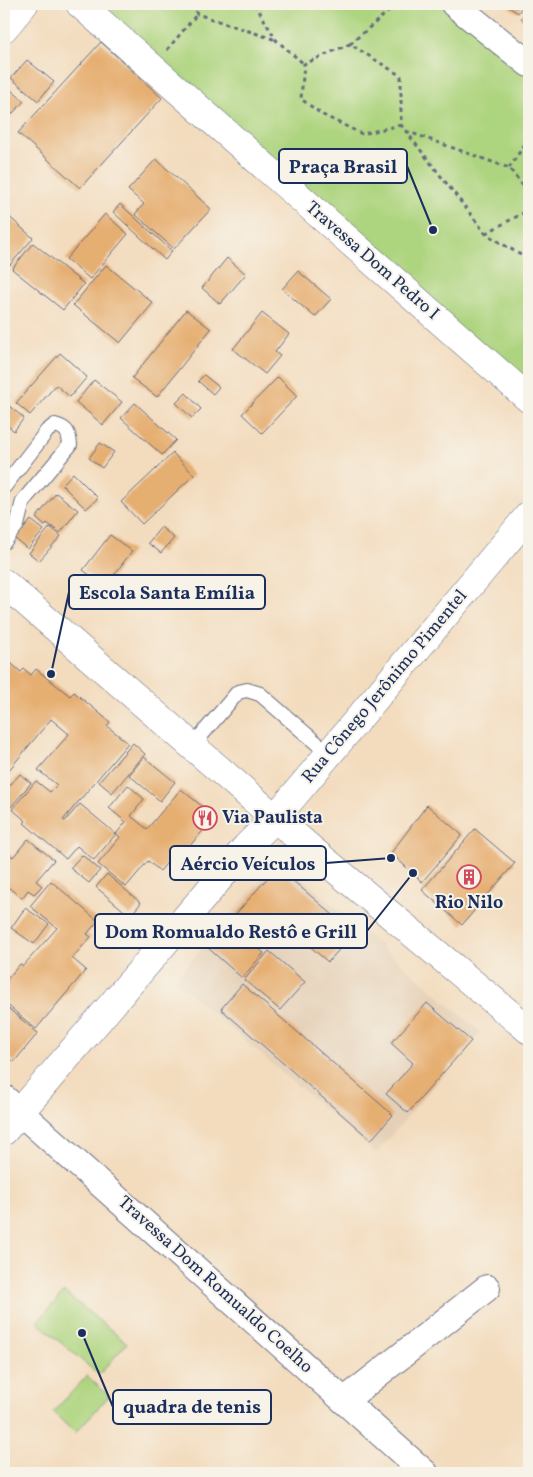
<svg xmlns="http://www.w3.org/2000/svg" width="533" height="1477" viewBox="0 0 533 1477" font-family="Vollkorn,serif">
<rect width="100%" height="100%" fill="#f7f3e8"/>
<filter id="ink" filterUnits="userSpaceOnUse"><feTurbulence type="fractalNoise" baseFrequency=".02" numOctaves="2"/><feDisplacementMap in="SourceGraphic" scale="10" xChannelSelector="R" yChannelSelector="G"/><feConvolveMatrix kernelMatrix="1 2 1 2 8 2 1 2 1" color-interpolation-filters="sRGB"/></filter>
<filter id="wash" filterUnits="userSpaceOnUse"><feTurbulence type="fractalNoise" baseFrequency=".0096" numOctaves="4" result="noise"/><feDisplacementMap in="SourceGraphic" scale="20" xChannelSelector="R" yChannelSelector="G"/><feGaussianBlur stdDeviation="1.12" result="paint"/><feColorMatrix in="noise" values="0 0 0 0 0 0 0 0 0 0 0 0 0 0 0 0 0 1.4 0 .05"/><feComposite in="paint" operator="in"/></filter>
<g filter="url(#wash)">
<rect width="100%" height="100%" fill="#f3dcbe"/>
<path fill="#e5d0b7" d="M279,859L481,1032L376,1153L174,980Z"/>
<path fill="#add47e" stroke="#64826e" d="M80,4H449L529,64V398Z
M64,1292L127,1343L99,1375L37,1322Z
M87,1376L109,1396L75,1433L53,1412Z"/>
<g id="blocks">
<path fill="#e6af72" d="M504,4H524L518,13Z
M529,6V24L521,19Z
M101,42L162,98L80,188L18,133Z
M27,60L54,82L38,101L11,78Z
M6,86L24,101L4,123V88Z
M156,159L211,209L174,249L135,214L144,204L128,190Z
M120,204L172,251L165,260L113,212Z
M4,212L33,238L10,265L4,260Z
M105,214L128,234L90,279L66,259Z
M33,243L84,284L63,310L12,269Z
M227,258L246,274L220,304L202,288Z
M106,265L153,303L120,343L73,305Z
M298,271L331,299L315,317L282,289Z
M186,310L211,329L157,397L132,378Z
M262,313L289,334L275,352L280,356L265,374L233,349Z
M60,353L87,377L70,397L56,385L30,415L16,403Z
M204,375L219,387L213,394L198,381Z
M278,377L297,396L262,433L242,414Z
M94,380L122,402L103,425L76,402Z
M186,393L201,409L192,418L176,403Z
M135,403L176,440L162,455L121,418Z
M8,405L24,418L14,431L4,422V410Z
M100,443L114,452L102,468L89,458Z
M173,453L194,475L142,524L121,502Z
M73,473L98,498L86,509L62,485Z
M56,493L78,510L60,533L47,523L45,526L36,518Z
M31,520L44,530L28,549L15,539Z
M50,527L61,536L39,561L29,553Z
M161,527L174,538L161,553L148,543Z
M110,535L132,551L105,587L83,570Z
M4,657L21,672L24,669L31,675L36,669L70,696L74,692L110,722L107,726L128,743L63,820L65,821L80,804L116,834L94,860L77,846L66,859L24,823L26,821L12,809L36,781L50,792L57,785L38,770L69,734L51,719L4,776Z
M133,743L145,754L112,793L99,782Z
M144,757L175,782L160,801L129,775Z
M20,774L31,783L11,807L4,801V792Z
M128,785L144,799L131,816L147,829L181,789L215,817L180,857L175,853L160,871L148,861L126,887L98,864L120,837L116,834L126,822L109,808Z
M427,805L462,835L422,882L391,853Z
M475,829L515,863L462,925L422,890Z
M28,839L54,860L36,881L42,886L34,894L28,890L22,898L4,884V850L13,857Z
M82,855L100,870L89,883L70,868Z
M277,867L354,933L328,962L277,918L253,944L264,953L242,978L207,947Z
M107,874L141,903L130,916L96,887Z
M51,881L98,921L87,934L91,937L72,958L86,970L36,1029L4,1002V983L20,964L23,966L57,928L30,906Z
M25,908L49,924L34,944L11,928Z
M269,951L305,982L280,1010L244,980Z
M242,984L393,1115L371,1140L221,1009Z
M427,1003L471,1041L408,1113L386,1094L413,1063L391,1043Z
M4,1005L38,1033L14,1062L4,1053Z"/>
</g>
</g>
<g filter="url(#ink)">
<use href="#blocks" fill-opacity="0" stroke="#676c80" stroke-width="1"/>
<g fill="none" stroke-linecap="round" stroke-linejoin="round">
<g stroke="#676c80" stroke-width="16">
<path id="lane" d="M4,487L47,431L55,425C67,428 69,433 70,445L23,501L17,525L4,542
M193,745L238,692L247,690L260,694L329,754"/>
</g>
<g stroke="#676c80" stroke-width="28">
<path id="street" d="M454,4L529,64
M4,1098L425,1473
M344,1401L487,1288"/>
</g>
<g stroke="#676c80" stroke-width="29">
<path id="secondary" d="M80,4L529,399
M4,28L24,4
M4,583L311,849L529,1030"/>
</g>
<g stroke="#676c80" stroke-width="29">
<path id="primary" d="M4,1131L247,846L276,817L529,515"/>
</g>
<path stroke="#676c80" stroke-width="3" stroke-dasharray="4 4" stroke-linecap="butt" d="M192,4L197,14L276,40
M255,4L276,40L304,64
M350,44L397,4
M167,50L197,14
M401,125L362,134L323,115L301,99L304,64L350,44L401,76V125L486,234L529,260
M406,131L509,168L529,193
M509,168L529,138
M486,233L529,210"/>
<use href="#lane" stroke="#fff" stroke-width="14"/>
<use href="#street" stroke="#fff" stroke-width="26"/>
<use href="#secondary" stroke="#fff" stroke-width="28"/>
<use href="#primary" stroke="#fff" stroke-width="28"/>
</g>
</g>
<defs>
<g id="restaurant-ring" transform="scale(1.25)"><circle r="9.5" fill="#f7f3e8" stroke="#d1495b" stroke-width="1.5"/><path d="M-5-6h1v4h1v-4h1v4h1v-4h1v5L-1.5 .5V6h-2V.5L-5-1ZM5-6V6H3V1.5H1.5Q1.5-4 5-6Z" fill="#d1495b"/></g>
<g id="building-ring" transform="scale(1.25)"><circle r="9.5" fill="#f7f3e8" stroke="#d1495b" stroke-width="1.5"/><path d="M-4-6H4V6H1V3H-1V6H-4ZM-2.5-4.3h1.7v1.8h-1.7ZM.8-4.3h1.7v1.8H.8ZM-2.5-1h1.7V.8h-1.7ZM.8-1h1.7V.8H.8Z" fill="#d1495b"/></g>
</defs>
<g fill-rule="evenodd">
<use href="#restaurant-ring" x="205" y="818"/>
<use href="#building-ring" x="469" y="877"/>
</g>
<g text-anchor="middle" dominant-baseline="central" stroke-width="4" stroke-linejoin="round" paint-order="stroke">
<g font-size="18" fill="#1b2f5e" stroke="#f7f3e8">
<text transform="translate(372 261) rotate(41)">Travessa Dom Pedro I</text>
<text transform="translate(385 687) rotate(-50)">Rua Cônego Jerônimo Pimentel</text>
<text transform="translate(215 1285) rotate(42)">Travessa Dom Romualdo Coelho</text>
</g>
<g font-size="18" font-weight="bold" fill="#1b2f5e" stroke="#f7f3e8" text-anchor="start">
<text x="222" y="818">Via Paulista</text>
<text x="469" y="903" text-anchor="middle">Rio Nilo</text>
</g>
</g>
<path fill="none" stroke="#1b2f5e" stroke-width="2" d="M433 230L407 166M51 674L69 592M391 858L326 863M413 873L367 931M82 1333L113 1407"/>
<g fill="#1b2f5e" stroke="#f7f3e8" stroke-width="2">
<circle cx="433" cy="230" r="5"/>
<circle cx="51" cy="674" r="5"/>
<circle cx="391" cy="858" r="5"/>
<circle cx="413" cy="873" r="5"/>
<circle cx="82" cy="1333" r="5"/>
</g>
<g fill="#f7f3e8" stroke="#1b2f5e" stroke-width="2">
<rect x="279" y="149" width="128" height="34" rx="5"/>
<rect x="69" y="575" width="196" height="34" rx="5"/>
<rect x="170" y="846" width="156" height="34" rx="5"/>
<rect x="95" y="914" width="272" height="34" rx="5"/>
<rect x="113" y="1390" width="158" height="34" rx="5"/>
</g>
<g font-size="19" text-anchor="middle" font-weight="bold" fill="#1b2f5e">
<text x="343" y="173">Praça Brasil</text>
<text x="167" y="599">Escola Santa Emília</text>
<text x="248" y="870">Aércio Veículos</text>
<text x="231" y="938">Dom Romualdo Restô e Grill</text>
<text x="192" y="1413">quadra de tenis</text>
</g>
<rect width="533" height="1477" fill="none" stroke="#f7f3e8" stroke-width="20"/>
</svg>
